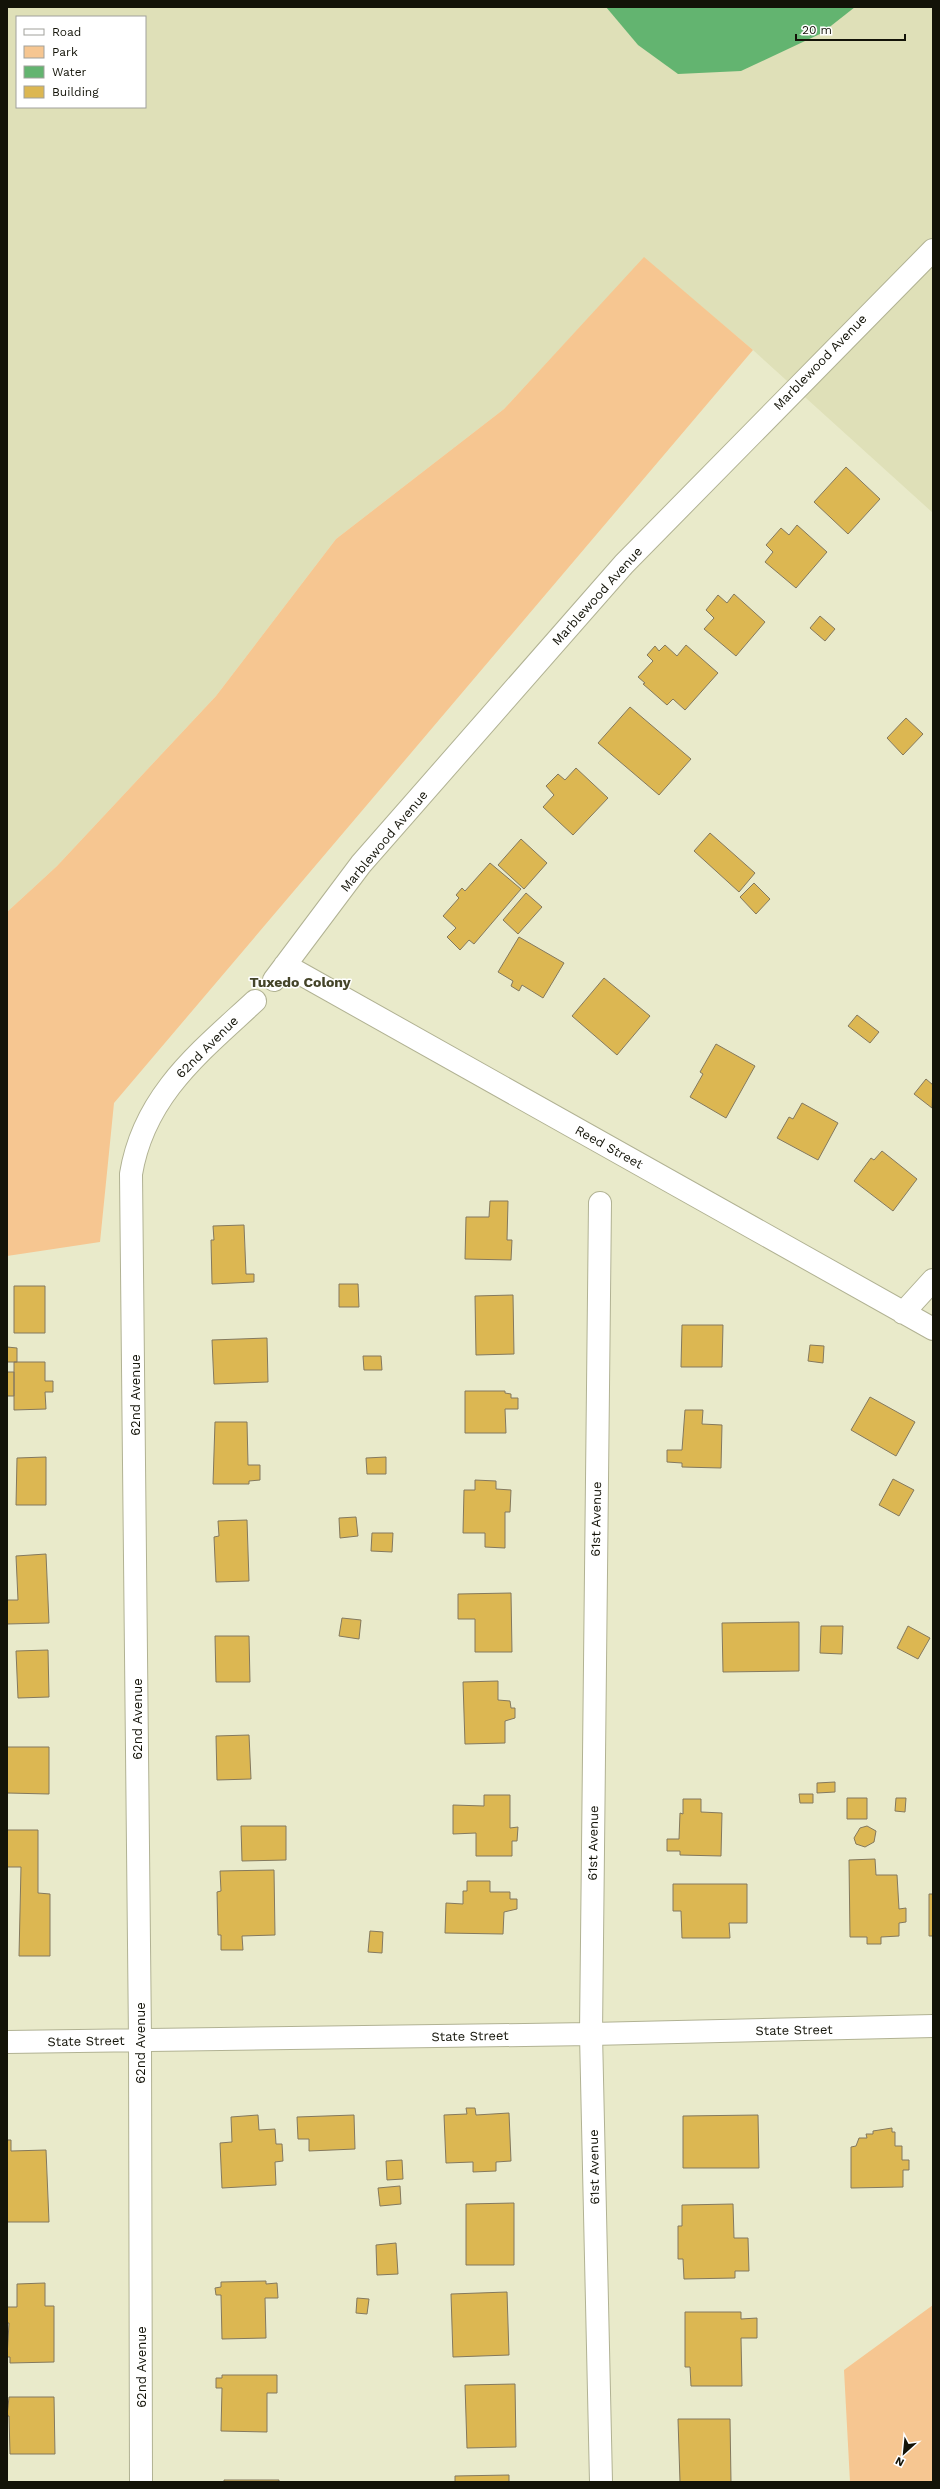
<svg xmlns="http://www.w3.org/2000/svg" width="940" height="2489" viewBox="0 0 940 2489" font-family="'Work Sans',sans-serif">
<rect width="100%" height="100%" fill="#e9eaca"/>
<path fill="#dfe0b8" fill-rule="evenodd" d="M7,7H933V513L753,350L644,258L504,409L336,539L216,696L57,866L7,912ZM17,17H145V107H17Z"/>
<path fill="#f6c691" d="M644,257L753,350L114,1103L100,1242L7,1256V912L57,866L216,696L336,539L504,409Z
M933,2305V2482H850L844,2370Z"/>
<path fill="#63b470" d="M606,7H855L822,33L741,71L678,74L638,45Z"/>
<path fill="#dcb752" stroke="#84795e" d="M846,467L880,499L848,534L814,502Z
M797,525L827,552L796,588L765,562L773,552L766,545L781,528L789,535Z
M734,594L765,622L736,656L704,629L714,618L706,610L718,595L727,603Z
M820,616L835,629L825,641L810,628Z
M665,645L677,656L686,645L718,673L685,710L673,699L667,705L643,684L645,683L638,677L653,661L647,655L655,646L659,651Z
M630,707L691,759L659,795L598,743Z
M906,718L923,734L903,755L887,738Z
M576,768L608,798L573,835L543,807L554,795L546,786L558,774L565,780Z
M710,833L755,873L739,892L694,851Z
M521,839L547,863L524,889L498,865Z
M490,863L521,889L474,944L469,940L460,950L447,937L456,928L443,916L459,898L456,895L462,888L465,891Z
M754,883L770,899L756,914L740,897Z
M526,893L542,907L518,934L503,920Z
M519,937L564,963L543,998L522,985L519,991L511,986L513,981L498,972Z
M604,978L650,1016L617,1055L572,1016Z
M857,1015L879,1032L870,1043L848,1026Z
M716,1044L755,1066L726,1118L690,1097L703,1074L700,1072Z
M926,1079L933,1085L932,1108L914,1094Z
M802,1103L838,1123L818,1160L777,1138L789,1117L793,1119Z
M882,1151L917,1179L893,1211L854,1181L871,1158L874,1160Z
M490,1201H508L507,1240H512L511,1260L465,1259L466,1217H489Z
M244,1225L246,1274H254V1282L212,1284L211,1240H214L213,1226Z
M339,1284H358L359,1307H339Z
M14,1286H45V1333H14Z
M513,1295L514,1354L476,1355L475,1296Z
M682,1325H723L722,1367H681Z
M267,1338L268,1382L214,1384L212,1340Z
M810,1345L824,1346L823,1363L808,1361Z
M7,1347L17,1348V1362H7Z
M363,1356H381L382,1370H364Z
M14,1362H45V1381H53V1392H45L46,1409L14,1410Z
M7,1372H14V1396H7Z
M465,1391H505V1393L511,1394V1398H518V1409H505L506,1433H465Z
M870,1397L915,1422L896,1456L851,1430Z
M685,1410H703L702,1424L722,1425L721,1468L682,1467V1463L667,1462V1450H682Z
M215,1422H247L248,1465H260V1480L249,1481V1484H213Z
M46,1457V1505H16L17,1458Z
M386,1457V1474H367L366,1458Z
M893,1479L914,1490L899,1516L879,1505Z
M475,1480L496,1481V1489L511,1490L510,1512H505V1548L485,1547V1533H463L464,1490H475Z
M356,1517L358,1536L340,1538L339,1518Z
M247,1520L249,1581L216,1582L214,1537L219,1536L218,1521Z
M372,1533H393L392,1552L371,1551Z
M46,1554L49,1623L7,1624V1600H18L16,1556Z
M511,1593L512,1652H475V1619H458V1594Z
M342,1618L361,1620L359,1639L339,1636Z
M799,1622V1671L723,1672L722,1623Z
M821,1626H843L842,1654L820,1653Z
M908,1626L930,1638L918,1659L897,1648Z
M215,1636H249L250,1682H216Z
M48,1650L49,1697L18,1698L16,1651Z
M498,1681V1700L510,1701L511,1708H515V1718L505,1721V1743L465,1744L463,1682Z
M249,1735L251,1779L217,1780L216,1736Z
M7,1747H49V1794L7,1793Z
M835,1782V1792L817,1793V1783Z
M799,1794H813V1803H800Z
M484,1795H510V1828L518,1827L517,1841H512V1856H476V1833L453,1834V1805L484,1806Z
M847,1798H867V1819H847Z
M896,1798H906L905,1812L895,1811Z
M683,1799H701V1812L722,1813L721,1856L680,1855V1851H667V1839H679L680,1813L683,1814Z
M241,1826H286V1860L242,1861Z
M867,1826L876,1831L874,1842L865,1847L856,1844L854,1838L860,1828Z
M7,1830H38V1893L50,1894V1956H19L21,1867H7Z
M875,1859L876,1875H897L899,1909L906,1908V1922L899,1923V1936L881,1937V1944H867V1937H850L849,1860Z
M274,1870L275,1935L242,1936L243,1950H221V1935H218L217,1892L221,1891L220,1871Z
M467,1881H490V1892H510V1899H517V1909L504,1912L503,1934L445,1933L446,1903L463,1904V1891H467Z
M673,1884H747V1923H729L730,1938H682L681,1911H673Z
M929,1894H933V1936H929Z
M370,1931L383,1932L382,1953L368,1952Z
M466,2108H475L476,2115L509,2113L511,2161L496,2162V2171L473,2172V2162L446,2163L444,2115L467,2114Z
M258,2115L259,2130L275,2129L276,2144H282L283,2161L275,2162L276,2185L222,2188L220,2143L232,2142L231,2117Z
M354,2115L355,2149L309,2151V2139H298L297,2117Z
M758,2115L759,2168H683V2116Z
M892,2128V2132H895V2146H902V2160H909V2170H903V2187L851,2188V2147L856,2146L859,2138H867L866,2134H873V2131Z
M7,2140H11V2151L46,2150L49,2222H7Z
M402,2160L403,2179L387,2180L386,2161Z
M400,2186L401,2204L380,2206L378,2188Z
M514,2203V2265H466V2204Z
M733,2204L734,2238H748L749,2271H735V2278L684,2279L683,2259H678V2226H682V2205Z
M396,2243L398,2274L377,2275L376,2245Z
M266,2281V2284L277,2283L278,2298H265L266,2338L222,2339L221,2295H216L215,2288L221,2287V2282Z
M45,2283V2306H54V2362L10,2363V2357H7L9,2323H7V2307H17V2284Z
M507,2292L509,2355L453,2357L451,2294Z
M357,2298L369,2299L367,2314L356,2313Z
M685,2312H741V2319L757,2318V2338H741L742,2386H691L690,2367H685Z
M222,2375H277V2393H267V2432L221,2431L222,2388H216V2378H222Z
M515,2384L516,2447L467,2448L465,2385Z
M9,2397H54L55,2454H10L9,2416H7Z
M678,2419H730L731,2482H680Z
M509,2475V2482H455V2476Z
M224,2480H279V2482H224Z"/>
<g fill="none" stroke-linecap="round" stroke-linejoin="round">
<g stroke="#b1b293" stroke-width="24">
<path id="minor" d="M285,965L933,1329
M274,980L361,864L624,564L933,250
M600,1203L591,2034L601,2482
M903,1313L933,1280
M7,2042L591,2034L933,2026
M141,2482L140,2040L131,1174C144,1095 200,1052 255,1001"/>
</g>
<use href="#minor" stroke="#fff" stroke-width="22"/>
</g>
<g text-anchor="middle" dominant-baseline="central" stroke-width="3" stroke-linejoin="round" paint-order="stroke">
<g font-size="13" fill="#131308" stroke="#fff">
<text transform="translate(820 362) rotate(-46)">Marblewood Avenue</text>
<text transform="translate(597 596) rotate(-48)">Marblewood Avenue</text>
<text transform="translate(384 841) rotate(-50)">Marblewood Avenue</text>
<text transform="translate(207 1047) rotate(-45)">62nd Avenue</text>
<text transform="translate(609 1147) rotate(29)">Reed Street</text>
<text transform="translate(135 1395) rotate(-90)">62nd Avenue</text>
<text transform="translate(596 1519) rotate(-89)">61st Avenue</text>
<text transform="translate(137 1719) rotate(-90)">62nd Avenue</text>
<text transform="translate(593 1843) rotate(-89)">61st Avenue</text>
<text transform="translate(794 2030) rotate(-1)">State Street</text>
<text transform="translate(470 2036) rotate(-1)">State Street</text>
<text transform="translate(86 2041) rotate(-1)">State Street</text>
<text transform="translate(140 2043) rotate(-90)">62nd Avenue</text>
<text transform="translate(594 2167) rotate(-91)">61st Avenue</text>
<text transform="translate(141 2367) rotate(-90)">62nd Avenue</text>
</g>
<g font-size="14" font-weight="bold" fill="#444429" stroke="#fff">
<text x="300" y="982">Tuxedo Colony</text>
</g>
</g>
<rect width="940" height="2489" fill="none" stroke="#131308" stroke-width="16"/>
<rect x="16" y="16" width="130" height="92" fill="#ffffff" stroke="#a1a19c"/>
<rect x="24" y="29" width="20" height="6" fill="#ffffff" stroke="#a1a19c"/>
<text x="52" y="36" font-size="12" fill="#131308">Road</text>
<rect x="24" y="46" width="20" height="12" fill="#f6c691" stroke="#a1a19c"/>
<text x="52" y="56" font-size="12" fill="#131308">Park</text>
<rect x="24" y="66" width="20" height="12" fill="#63b470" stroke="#a1a19c"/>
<text x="52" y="76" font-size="12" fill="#131308">Water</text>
<rect x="24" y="86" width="20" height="12" fill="#dcb752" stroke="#a1a19c"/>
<text x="52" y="96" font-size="12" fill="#131308">Building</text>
<g transform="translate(904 2453) rotate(207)" stroke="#ffffff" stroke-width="3" paint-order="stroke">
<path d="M0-3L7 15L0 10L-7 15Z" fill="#131308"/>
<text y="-6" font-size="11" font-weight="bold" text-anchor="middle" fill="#131308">N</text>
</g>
<path d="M796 34v6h109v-6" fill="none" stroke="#131308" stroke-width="2"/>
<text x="802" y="34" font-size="12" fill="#131308" stroke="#ffffff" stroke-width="3" paint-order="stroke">20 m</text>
</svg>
